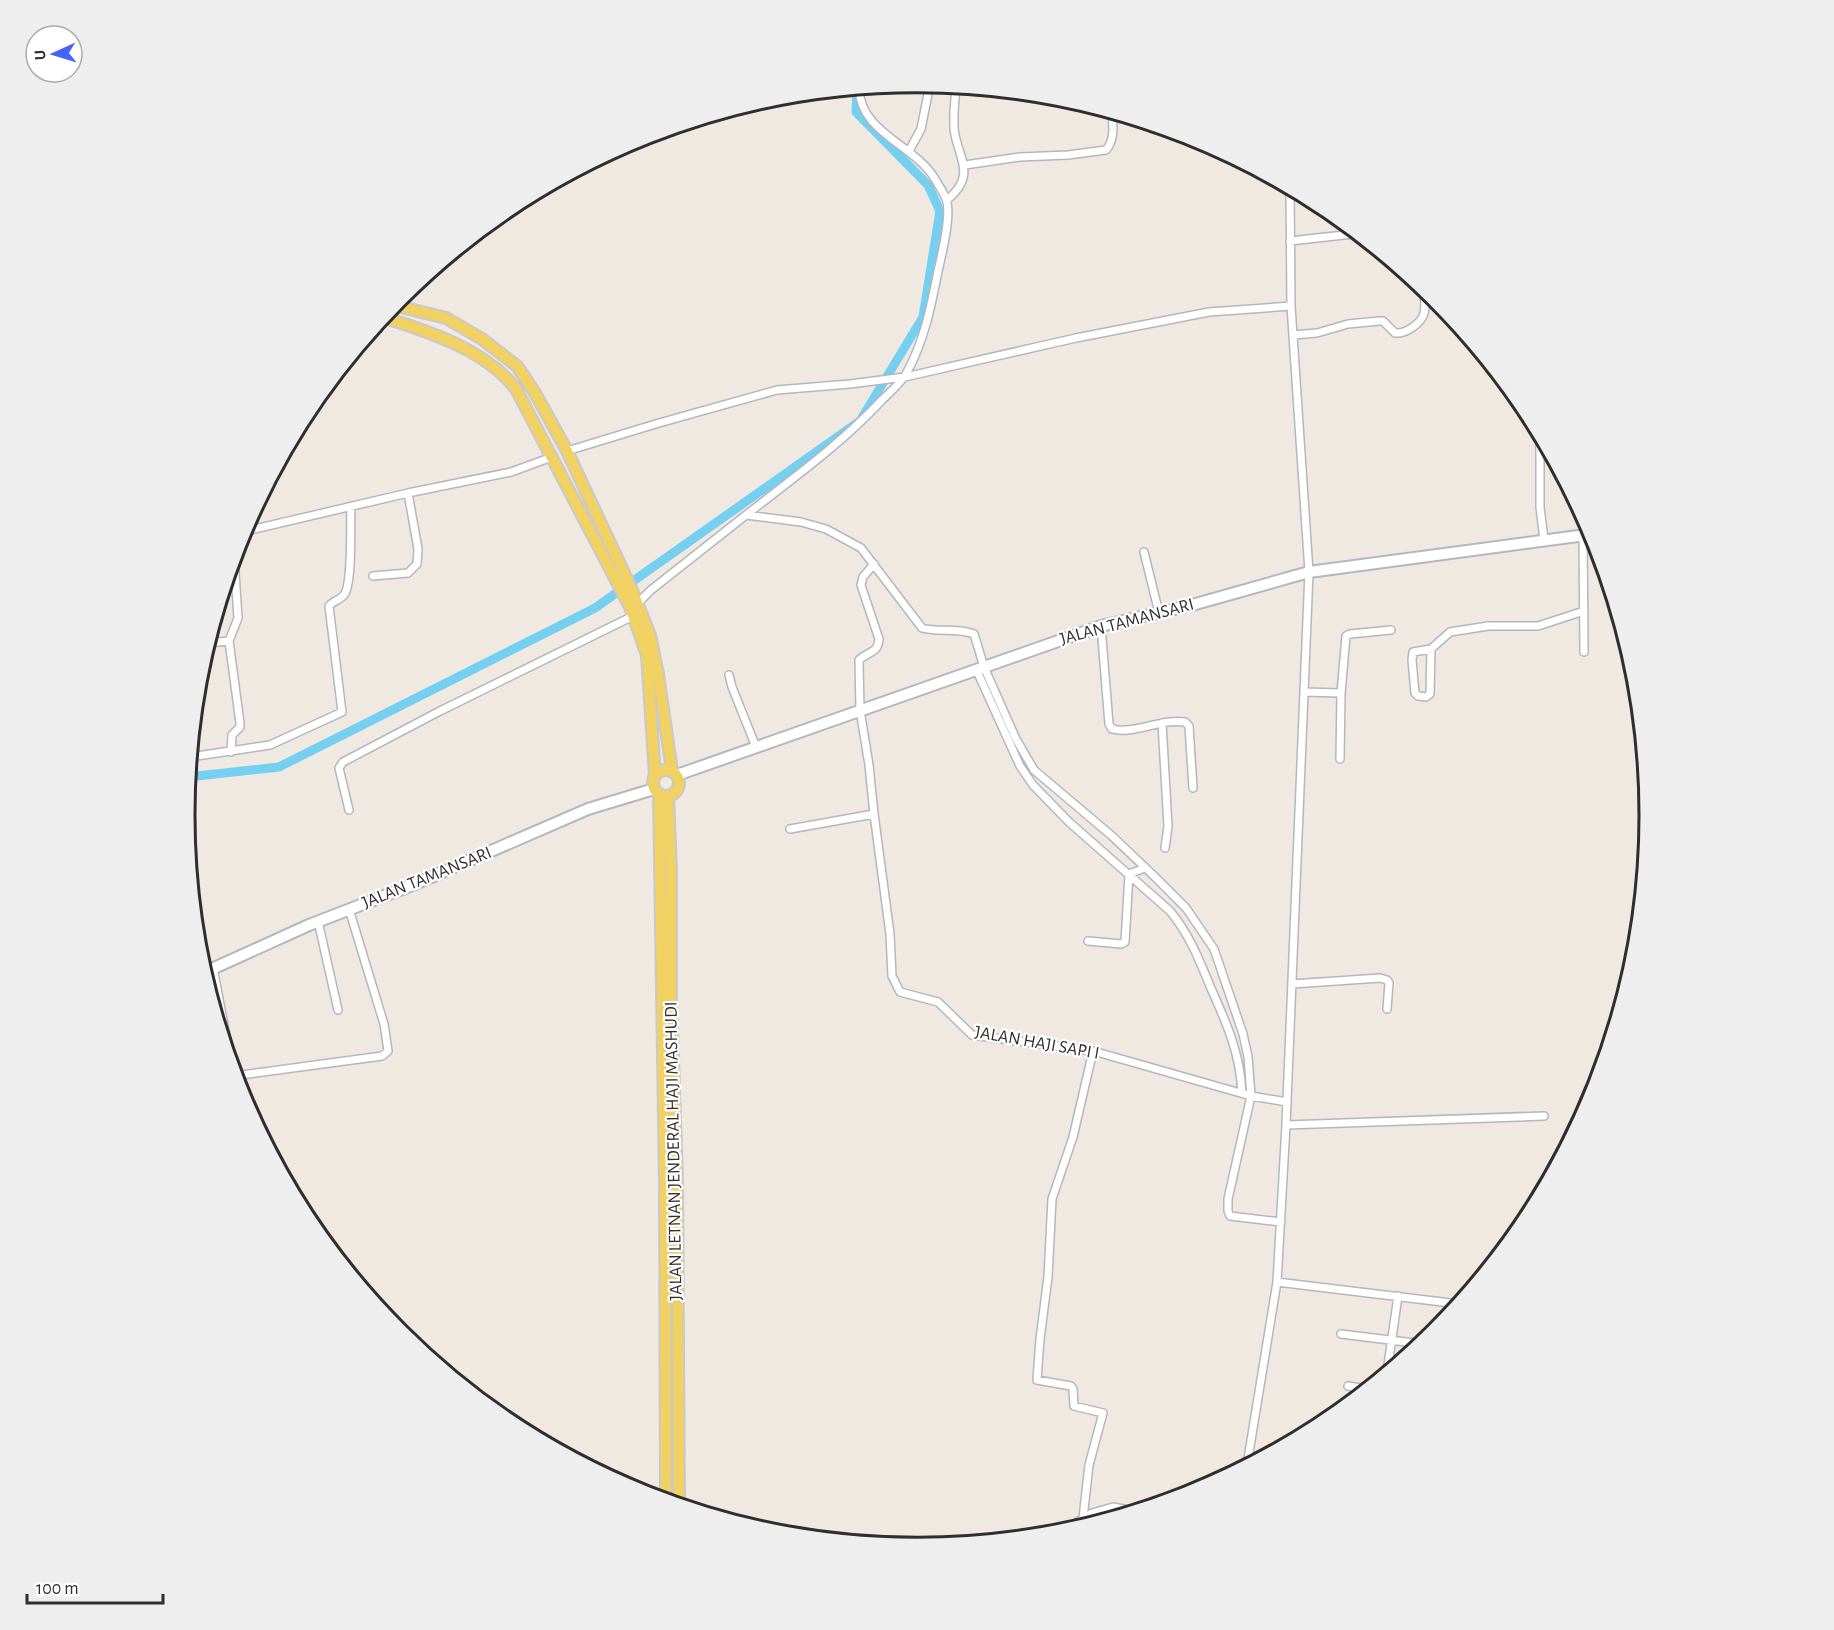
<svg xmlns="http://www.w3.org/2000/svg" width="1834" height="1630" viewBox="0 0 1834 1630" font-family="'Alegreya Sans',sans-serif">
<rect width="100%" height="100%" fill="#efe9e1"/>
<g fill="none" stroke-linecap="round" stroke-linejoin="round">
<path stroke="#75cff0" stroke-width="9" d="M188,777L279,767L595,608L860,421L923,317L940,211L928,185L856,112L857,88"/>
<g stroke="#b4b7c1" stroke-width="10">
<path id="street" d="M909,151L921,129L930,84
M965,165L1020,157L1068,155L1106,150C1115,140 1113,125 1112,112
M947,200C975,177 961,162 955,135C952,120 955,102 956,86
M1290,241L1353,234L1355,231
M1293,335L1317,333L1348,324L1379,321H1383L1395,333C1406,334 1420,324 1424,314C1426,306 1424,296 1424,288
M1540,434V507L1544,540
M567,451L659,423L777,390L850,384L905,377L1076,338L1209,312L1291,306
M746,515C792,479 841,444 881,401C889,393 900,384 906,374C924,342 931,307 938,271C942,254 952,214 946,199C944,192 938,185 935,179C914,144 860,133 859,88
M242,532L408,493L511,472L552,457
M1583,535L1584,652
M1144,552L1159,613
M874,564L863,577L861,585L879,639C878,654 868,651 859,660L860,710L869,765L874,814L890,934L892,976L900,992L938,1002L972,1035L1093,1051L1251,1096L1287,1102
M373,576L408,573L417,564L418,549L408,493
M637,604L651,590L746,515L801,522L826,529L861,548L922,628C939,633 956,627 974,634L984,667L1016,739L1034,770L1112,836L1152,874L1186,908L1214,949L1243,1034L1248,1057L1251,1096L1228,1199V1211L1230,1216L1281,1222
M1101,626L1109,724L1112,729C1133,735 1162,718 1185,722L1189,726L1193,788
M207,643L229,641
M1431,649L1413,652L1412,660L1415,693L1418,696L1426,697L1430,694L1431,649L1450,632L1488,626H1538L1584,611
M976,669L1020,766L1033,785L1069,822L1170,911C1189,934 1199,959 1210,986C1226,1022 1240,1052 1242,1093
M729,675L732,687L756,747
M1304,692L1341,693
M1162,723L1168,826L1165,848
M231,752L232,735L240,727V723L229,641L238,618L234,557
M190,757L270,745L342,712L329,606C333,601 340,600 344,595C353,584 350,523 351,507
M1340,759L1341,693L1346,636L1350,634L1391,630
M349,810L339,768L343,762L440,711L633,616
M790,829L874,814
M318,921L338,1010
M1088,941L1121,944L1125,942L1129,874L1145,868
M213,968L233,1072
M1292,984L1380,978L1387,980L1389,983L1387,1009
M234,1076L382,1056L388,1051L384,1024L349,909
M1286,1125L1544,1116
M1277,1282L1459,1304
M1341,1334L1422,1344
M1387,1372L1398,1296
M1348,1386L1367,1389
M1247,1465L1277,1282L1286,1125L1309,572L1291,306L1290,188
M1083,1518L1089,1465L1103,1413L1074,1406L1073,1389L1071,1386L1037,1380L1040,1339L1048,1277L1052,1199L1073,1137L1093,1051
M1058,1534L1092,1513L1113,1507L1133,1511"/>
</g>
<g stroke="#b4b7c1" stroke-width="14">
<path id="secondary" d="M677,775L1101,626L1192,605L1309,572L1593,534
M203,973L309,925L415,884L588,809L654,789"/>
</g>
<g stroke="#c9c9c9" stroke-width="14">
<path id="primary" d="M393,305L446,318L482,339L517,366L535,393L567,451L632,590L650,635L658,674L672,771
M383,317C429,332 485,349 516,389L630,607L647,655L655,776
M653 783a13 13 0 1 1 26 0a13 13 0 1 1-26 0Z
M659,795L665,1181L666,1501
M668,797L671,871V997L677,1182L679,1505"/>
</g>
<use href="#street" stroke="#fff" stroke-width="7"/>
<use href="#secondary" stroke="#fff" stroke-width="10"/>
<use href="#primary" stroke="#f2d163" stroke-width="10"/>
</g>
<g text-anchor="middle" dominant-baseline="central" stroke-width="4.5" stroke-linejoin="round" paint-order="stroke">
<g font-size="18" fill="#2e2e2e" stroke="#fff">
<text transform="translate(1127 622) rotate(-15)">JALAN TAMANSARI</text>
<text transform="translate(427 878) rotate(-22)">JALAN TAMANSARI</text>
<text transform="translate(1037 1043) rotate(10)">JALAN HAJI SAPI I</text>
<text transform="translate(674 1151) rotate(-91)">JALAN LETNAN JENDERAL HAJI MASHUDI</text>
</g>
</g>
<path d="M0 0H1834V1630H0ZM195 815a722 722 0 1 1 1444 0a722 722 0 1 1-1444 0Z" fill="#eee" fill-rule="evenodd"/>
<path fill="none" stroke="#2e2e2e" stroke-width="3" d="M195 815a722 722 0 1 1 1444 0a722 722 0 1 1-1444 0Z"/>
<g transform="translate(54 54) rotate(266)"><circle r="28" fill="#ffffff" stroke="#ababab" stroke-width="1.5"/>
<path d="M0-4.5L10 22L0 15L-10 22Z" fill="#4264fb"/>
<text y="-9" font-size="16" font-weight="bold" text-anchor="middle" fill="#2e2e2e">U</text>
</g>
<path d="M27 1594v9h136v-9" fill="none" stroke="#2e2e2e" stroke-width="3"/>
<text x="36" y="1594" font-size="18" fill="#2e2e2e" stroke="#ffffff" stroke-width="4.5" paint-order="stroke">100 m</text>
</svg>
